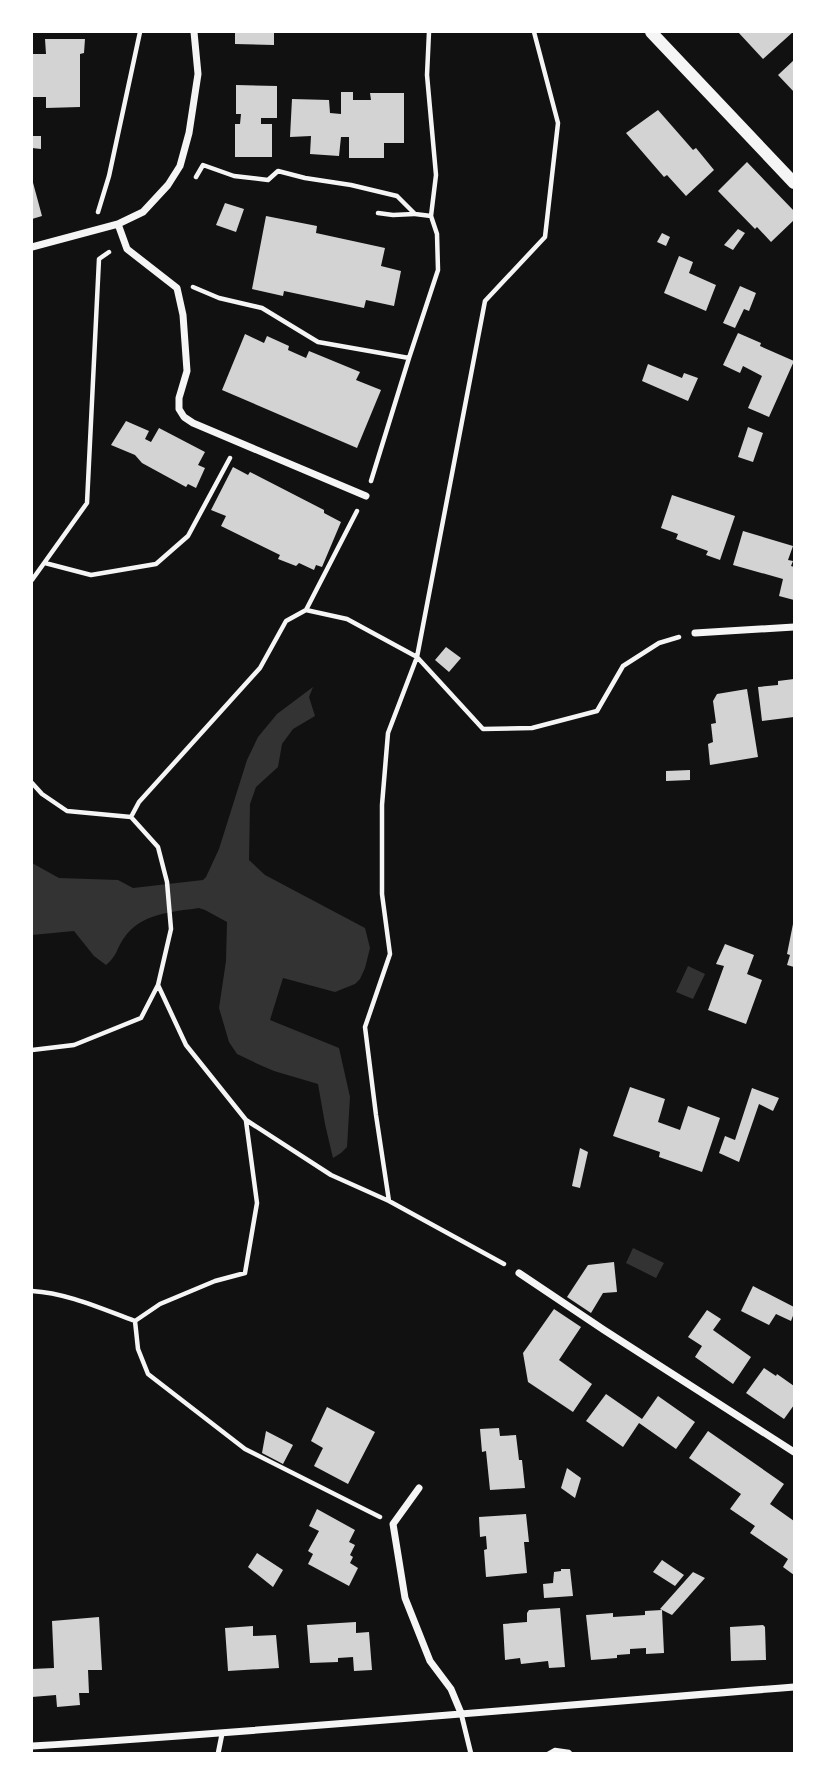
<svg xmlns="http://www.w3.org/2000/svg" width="826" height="1785" viewBox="0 0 826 1785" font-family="'Roboto Condensed',sans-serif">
<rect width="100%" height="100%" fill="#111"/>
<path fill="#333" d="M313,687L309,697L315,716L293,729L282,744L278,767L256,787L250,804L249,860L265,875L365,928L370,948L365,968L360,979L355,984L335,992L283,978L270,1020L339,1048L350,1097L347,1147L341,1153L333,1158L325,1124L318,1084L274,1071L260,1065L237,1054L229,1042L219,1008L226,961L227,922L205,910L199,908C172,912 141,913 124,938C116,949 118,955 106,965L94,956L74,931L32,935V863L59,878L118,880L133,888L203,880L206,877L219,849L247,760L258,737L277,714Z
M688,966L705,974L693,999L676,992Z
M633,1248L664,1263L656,1278L626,1263Z"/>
<path fill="#d3d3d3" d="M235,32H274V45L235,44Z
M738,32H793L763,59Z
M45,39H85L84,53L80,54V107L46,108V97H33V54H46Z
M794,60V92L778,75Z
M236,85L277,86V118H261V124H272V157H235V124H240L241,114H236Z
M341,92H353V100H371L370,93H404V143H384V158H349V137H341L339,156L310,154L311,136L290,137L292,99L329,100L330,113L341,114Z
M658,110L693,150L696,148L714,170L686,196L667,175L664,177L626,133Z
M32,136H41V149L32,148Z
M747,162L794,211V220L771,242L757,227L755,229L718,191Z
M32,179L42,216L32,219Z
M225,203L244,209L236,232L216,225Z
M266,216L317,226L316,233L385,248L381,266L401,271L394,306L366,300L364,308L284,291L283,296L252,289Z
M738,229L745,233L733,250L724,245Z
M662,233L670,237L666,246L657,242Z
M679,256L693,262L689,273L716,285L706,311L664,293Z
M740,286L756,293L749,311L744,309L735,328L723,323Z
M738,333L761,343L760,346L794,361L769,417L748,408L762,376L743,366L740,373L723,365Z
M245,334L264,343L267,336L289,346L288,350L306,358L309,351L360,372L356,380L381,390L357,448L222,390Z
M648,364L682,378L684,373L698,378L688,401L642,381Z
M126,421L149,431L145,439L151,442L159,428L205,452L198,465L205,468L196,488L188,484L186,487L142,463L135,455L111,445Z
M748,427L763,433L753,462L738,457Z
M233,467L248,475L250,472L324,510V513L341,522L322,567L316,565L314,570L299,563L296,566L278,559L280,555L221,526L226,516L211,510Z
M672,495L735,516L720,560L706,555L708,551L676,539L678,534L661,528Z
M743,531L793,546L788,560L793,561L791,566L794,567V600L779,596L783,579L733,565Z
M446,647L461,658L449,672L435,660Z
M794,679V717L762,721L758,687L778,685V681Z
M747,689L758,757L710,765L708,744L713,742L711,724L716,723L713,701L717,694Z
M690,770V780L666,781V771Z
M793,924H794V967L787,965L790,955L787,954Z
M725,944L754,955L747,974L762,980L746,1024L708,1010L724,966L716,964Z
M630,1087L665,1099L658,1122L680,1130L688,1106L720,1118L702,1172L659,1157L660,1152L613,1136Z
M752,1088L779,1098L773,1111L759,1104L739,1162L719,1153L725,1136L735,1140Z
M580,1148L588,1152L580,1188L572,1186Z
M614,1262L617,1292L603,1293L591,1313L567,1297L588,1265Z
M753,1286L794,1307V1313L791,1321L776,1314L769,1325L741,1311Z
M554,1309L581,1327L559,1360L592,1384L573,1412L528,1382L523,1353Z
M707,1310L721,1319L713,1330L751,1357L733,1384L695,1357L702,1346L688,1337Z
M764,1368L776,1376L777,1374L794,1386V1405L784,1419L746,1393Z
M606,1394L642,1419L658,1396L695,1422L676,1449L639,1423L623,1447L586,1421Z
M327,1407L375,1432L348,1484L314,1466L323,1448L311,1441Z
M499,1428L500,1436L516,1435L519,1460H522L525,1488L490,1490L486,1451L482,1452L480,1429Z
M266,1431L293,1445L283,1464L262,1453Z
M708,1431L784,1484L770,1504L794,1521V1575L783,1567L788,1559L750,1533L755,1526L730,1509L741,1494L689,1458Z
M567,1468L581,1478L575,1498L561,1488Z
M317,1509L355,1530L349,1542L355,1545L350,1555L353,1557L350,1563L358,1568L349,1586L308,1564L313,1554L308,1551L319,1531L309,1526Z
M526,1514L529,1542H524L527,1573L486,1577L484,1550L487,1549L486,1536L480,1537L479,1517Z
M257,1553L283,1570L273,1587L248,1567Z
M662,1560L684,1575L675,1586L653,1572Z
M561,1569H570L573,1596L544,1598L543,1584L553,1583L554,1572L561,1571Z
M693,1572L705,1578L672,1615L662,1610L664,1653L646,1654V1648L630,1649V1654L617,1655V1658L591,1660L586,1615L613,1613V1617L645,1615V1611L662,1610L660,1609Z
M560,1608L565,1667L549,1668L548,1661L521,1664L520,1658L505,1660L503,1624L527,1622V1613L529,1610Z
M99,1617L102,1670H88L89,1693H79L80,1705L57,1707L56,1695L32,1697V1669L54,1668L52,1621Z
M356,1622V1633L369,1632L372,1670L354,1671L353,1657L338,1658V1662L310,1663L307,1625Z
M763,1625L765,1627L766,1660L731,1661L730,1627Z
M253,1626V1636L276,1635L279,1668L228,1671L225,1628Z"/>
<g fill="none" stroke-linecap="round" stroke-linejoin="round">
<path stroke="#f5f5f5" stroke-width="4.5" d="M196,177L203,165L234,176L268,180L278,171L305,178L351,185L397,196L415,214L431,216
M98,212L109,176L140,32
M378,213L393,215L414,214
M193,287L219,298L262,308L318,342L409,358L371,481
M409,358L438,270L437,234L431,216L436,175L427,75L429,32
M45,563L91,575L156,564L188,536L230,458
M32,580L87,503L99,259L109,252
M306,610L357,511
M32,783L42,794L67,811L131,817L139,802L260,668L286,621L306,610L347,619L417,657L483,729L532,728L597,711L623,666L659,643L679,637
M131,817L158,847L167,882L171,929L158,985L186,1045L246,1120L331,1175L389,1201L504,1264
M32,1050L74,1045L141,1018L158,985
M389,1201L376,1115L365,1027L390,954L382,894V805L388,733L417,657L485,301L545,237L558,123L534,32
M32,1291C67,1293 102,1309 135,1321
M135,1321L138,1349L148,1374L245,1449L380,1517
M135,1321L160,1304L215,1281L245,1273L257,1203L246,1121
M548,1754L555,1750L569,1752L571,1754"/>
<path stroke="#f5f5f5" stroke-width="5" d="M461,1713L471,1754
M218,1754L222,1734"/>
<path stroke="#f5f5f5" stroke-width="7" d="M118,224L127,249L177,288L183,315L187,371L179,398V409L184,417L193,423L366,496
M32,247L118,224L143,212L168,185L180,166L189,133L198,74L194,32
M695,633L794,627
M519,1273L604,1330L794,1452
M419,1488L393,1524L405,1598L430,1661L451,1689L461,1713
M32,1746C286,1730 540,1707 794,1687"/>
<path stroke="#f5f5f5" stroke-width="12" d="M651,32L794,183"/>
</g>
<rect width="826" height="1785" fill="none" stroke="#ffffff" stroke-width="66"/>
</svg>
